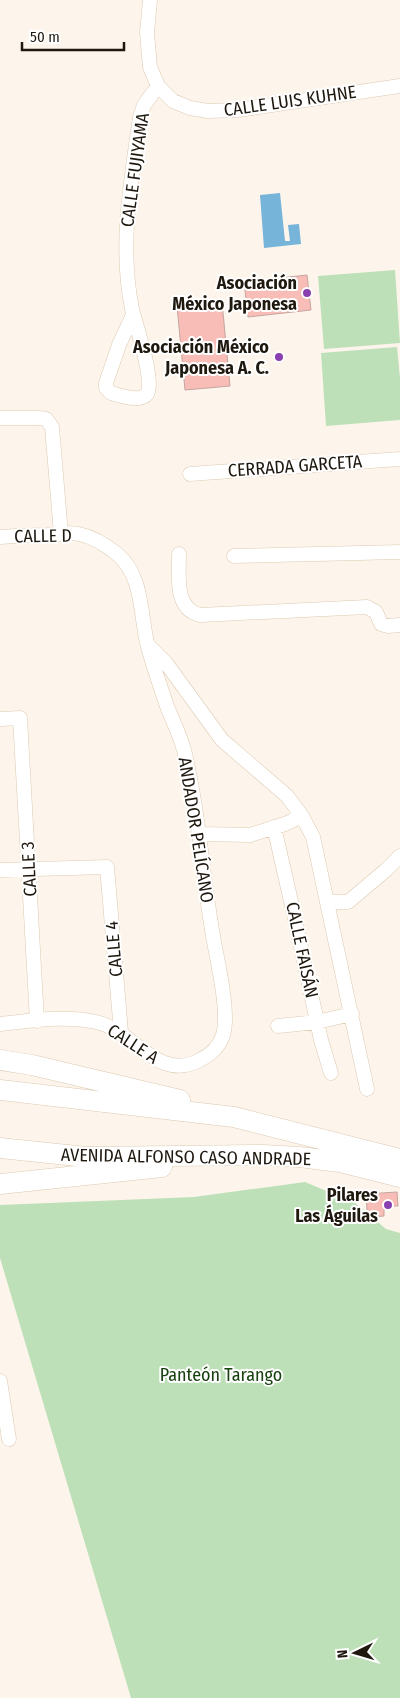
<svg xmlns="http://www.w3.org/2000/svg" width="400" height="1698" viewBox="0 0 400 1698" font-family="'Fira Sans Condensed',sans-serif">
<rect width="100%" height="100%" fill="#fdf5eb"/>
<path fill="#bee0b8" d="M395,270L400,343L324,349L318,276Z
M397,347L400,378V420L326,426L321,353Z
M305,1182L355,1203L386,1229L400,1233V1698H131L0,1258V1205L194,1197Z"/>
<path fill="#76b4da" d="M280,193L285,241H290L288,225L299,224L301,244L264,248L260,195Z"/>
<path fill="#f7bdb6" stroke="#c6a5a1" d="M307,275L311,310L248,317L244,282Z
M222,302L230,386L185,390L177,306Z
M397,1192L398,1206H391L392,1209H384V1216L372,1217L367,1210L366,1194Z"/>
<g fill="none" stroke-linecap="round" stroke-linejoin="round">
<g stroke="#ddc9b0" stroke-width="15">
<path id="minor" d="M158,86L173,101L190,108L208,111L238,110L400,86
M133,315L119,345L106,383V388L111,393C119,395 140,403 147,394C155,381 136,326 132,309C119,244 131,182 140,117L144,105L158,86L150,67L147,33L150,0
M0,418H39L46,419L52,427L61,534
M190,474L400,459
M0,537C16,536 32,535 48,535C58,534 69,532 79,534C93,537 106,545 117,554C144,576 140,617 148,647C154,668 161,689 168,709C174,723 180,736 184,750C199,812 202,873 213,936C217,960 230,1013 223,1035C220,1046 210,1055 200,1060C157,1083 134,1030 96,1022C65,1015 31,1021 0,1024
M179,554C179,575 174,609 200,615L367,607L376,612L381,624L388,626L400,625
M234,556L400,552
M149,646L166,663L222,740L287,796L302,816L313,837L367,1089
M0,719L20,718L37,1021
M274,827L293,910L321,1040L331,1073
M200,834L250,835L285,824L302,816
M0,870L107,867L121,1032
M328,902H348L386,870L400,856
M278,1026L317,1022L352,1014
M0,1381L9,1439"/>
</g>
<g stroke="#ddc9b0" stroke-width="21">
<path id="secondary" d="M0,1060L32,1065L180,1100
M0,1090L234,1117L400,1159
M0,1148L86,1157L263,1155L299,1157L340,1162L400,1177
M0,1184L162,1167"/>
</g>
<use href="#minor" stroke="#fff" stroke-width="14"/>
<use href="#secondary" stroke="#fff" stroke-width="20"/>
</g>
<g fill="#8a3fb0" stroke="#fff" stroke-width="2">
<circle cx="307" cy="293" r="5"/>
<circle cx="279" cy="357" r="5"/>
<circle cx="388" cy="1205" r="5"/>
</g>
<g text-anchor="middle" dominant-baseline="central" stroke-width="4" stroke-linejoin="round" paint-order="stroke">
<g font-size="18" fill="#1f180f" stroke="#fff">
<text transform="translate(290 101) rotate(-8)">CALLE LUIS KUHNE</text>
<text transform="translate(135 170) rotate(-82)">CALLE FUJIYAMA</text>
<text transform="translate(295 466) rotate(-4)">CERRADA GARCETA</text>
<text transform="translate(43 536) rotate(-1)">CALLE D</text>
<text transform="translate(196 830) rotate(81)">ANDADOR PELÍCANO</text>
<text transform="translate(29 869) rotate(-93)">CALLE 3</text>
<text transform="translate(114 949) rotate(-95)">CALLE 4</text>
<text transform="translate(302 950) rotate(78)">CALLE FAISÁN</text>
<text transform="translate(133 1044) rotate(33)">CALLE A</text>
<text transform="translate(186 1157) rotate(1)">AVENIDA ALFONSO CASO ANDRADE</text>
</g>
<g font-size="18" font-weight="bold" fill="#1f180f" stroke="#fff" text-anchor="end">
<text x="297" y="283">Asociación<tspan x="297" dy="21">México Japonesa</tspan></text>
<text x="269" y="347">Asociación México<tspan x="269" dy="21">Japonesa A. C.</tspan></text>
<text x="378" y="1195">Pilares<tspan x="378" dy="21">Las Águilas</tspan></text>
</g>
<g font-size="18" fill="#17410f" stroke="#fff">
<text x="221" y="1375">Panteón Tarango</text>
</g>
</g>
<g transform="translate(355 1653) rotate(265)" stroke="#ffffff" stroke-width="4" paint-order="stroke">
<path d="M0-4L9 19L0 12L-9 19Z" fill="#1f180f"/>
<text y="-8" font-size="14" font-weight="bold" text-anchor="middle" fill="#1f180f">N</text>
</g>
<path d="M22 42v8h102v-8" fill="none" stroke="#1f180f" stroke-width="2.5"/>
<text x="30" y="42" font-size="15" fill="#1f180f" stroke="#ffffff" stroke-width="4" paint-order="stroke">50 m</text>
</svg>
